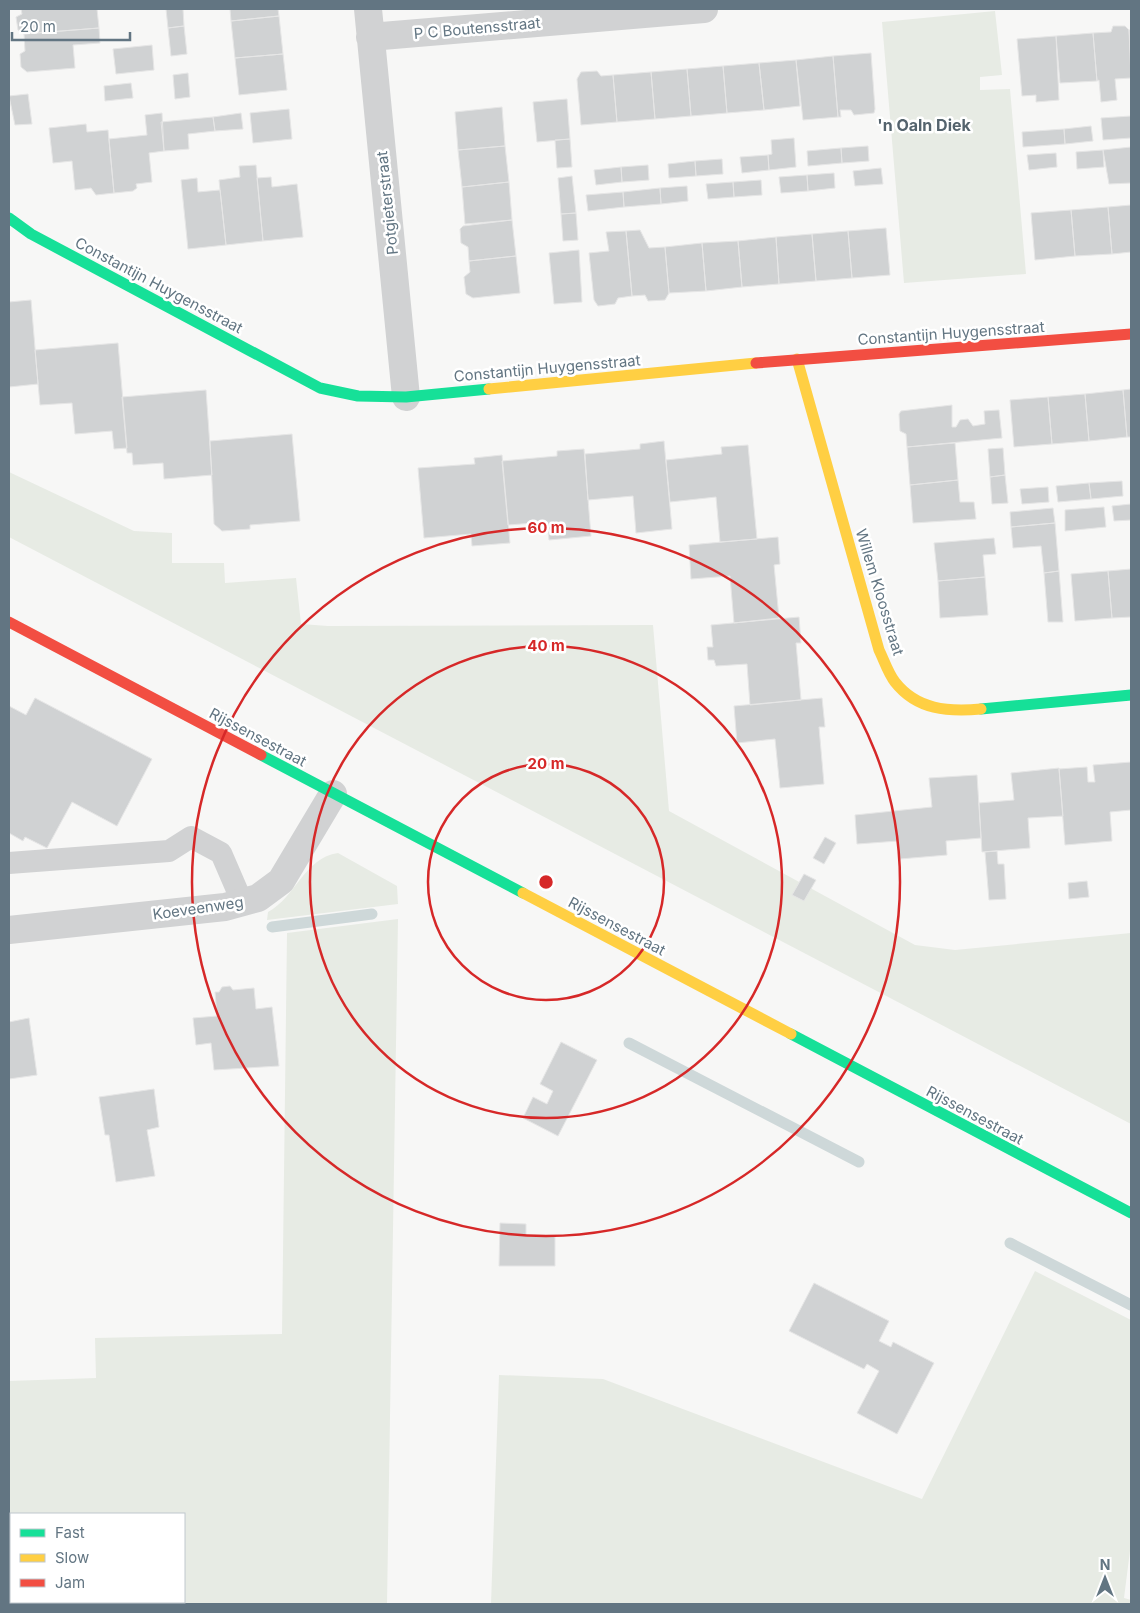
<svg xmlns="http://www.w3.org/2000/svg" width="1140" height="1613" viewBox="0 0 1140 1613" font-family="Inter,sans-serif">
<rect width="100%" height="100%" fill="#f7f7f6"/>
<path fill="#e7ebe4" d="M995,11L1002,75L980,77V90L1010,89L1026,274L904,283L882,22Z
M9,472L134,531L172,533V563H224L225,583L296,578L301,624L328,626L653,625L669,811L915,945L955,950L1131,933V1124L9,537Z
M338,853L397,886L398,904L267,920L268,912C296,897 304,858 338,853Z
M398,919L387,1604H93V1602H184V1514H11V1602H22V1604H9V1381L96,1378L95,1338L282,1334L287,933Z
M1035,1271L1131,1320V1543L1124,1598L1131,1600V1604H491L499,1375L603,1379L922,1499Z"/>
<g fill="none" stroke-linecap="round" stroke-linejoin="round">
<path stroke="#ced8d9" stroke-width="11" d="M272,927L372,914
M629,1043L859,1162
M1010,1243L1131,1305"/>
</g>
<path fill="#d0d2d3" stroke="#e6e6e6" d="M21,9H97L99,28L24,34L18,30L16,17L22,14Z
M166,9H183L184,26L168,28Z
M230,9H278L279,16L231,21Z
M279,16L283,54L235,58L231,21Z
M184,26L187,54L171,56L168,28Z
M1113,26H1125L1129,30L1131,78L1115,79L1117,100L1101,102L1099,80L1097,81L1093,33L1111,32Z
M99,28L100,43L73,45L75,68L27,72L21,67L20,54L25,51L24,34Z
M1129,30H1131V54Z
M1093,33L1097,81L1060,83L1056,36Z
M1056,36L1059,100L1036,102V95L1022,96L1017,39Z
M152,45L154,70L116,74L113,49Z
M871,53L875,109L874,113L854,115L851,110H840L841,117H838L833,56Z
M283,54L287,90L239,95L235,58Z
M833,56L838,117L803,120L796,60Z
M796,60L800,106L764,110L759,63Z
M759,63L764,110L727,113L723,66Z
M723,66L727,113L691,116L687,69Z
M687,69L691,116L655,119L651,72Z
M597,71L601,76L613,75L617,122L581,125L577,79L581,72Z
M651,72L655,119L617,122L613,75Z
M188,73L190,97L175,99L173,75Z
M131,83L133,98L105,101L104,86Z
M28,94L32,124L15,125L9,96Z
M567,99L570,139L537,142L533,102Z
M502,107L505,146L458,150L455,112Z
M289,109L292,139L253,143L250,113Z
M162,113L164,151L149,153L152,182L136,184L137,188L133,191L114,193L109,139L147,135L145,115Z
M241,113L243,129L215,131L213,117Z
M1131,116V138L1103,140L1101,118Z
M213,117L215,131L188,134L189,149L164,151L161,122Z
M86,124L87,132L108,130L114,193L96,195L91,188L75,190L72,161L53,163L49,128Z
M1091,126L1093,141L1065,144L1064,129Z
M1064,129L1065,144L1023,147L1022,132Z
M794,138L796,167L769,170L768,155L772,154L771,140Z
M570,139L572,167L557,168L555,140Z
M505,146L509,182L462,187L458,150Z
M868,146L869,161L842,163L841,148Z
M1131,147V183L1109,184L1103,150Z
M841,148L842,163L808,166L807,151Z
M1103,150L1104,167L1077,169L1076,152Z
M1056,153L1057,167L1029,170L1027,155Z
M768,155L769,170L742,173L740,157Z
M722,159L723,174L696,176L695,161Z
M695,161L696,176L669,178L668,164Z
M256,165L263,241L226,245L219,180L240,177L239,166Z
M648,165L649,180L622,182L621,167Z
M621,167L622,182L596,185L594,170Z
M881,168L883,184L855,186L853,171Z
M834,173L835,188L808,191L807,175Z
M807,175L808,191L781,193L779,177Z
M572,176L576,213L561,214L558,178Z
M271,177L272,187L297,184L303,237L263,241L257,178Z
M197,178L198,192L220,190L226,245L188,249L181,180Z
M761,180L762,195L734,197L733,182Z
M509,182L512,220L465,224L462,187Z
M733,182L734,197L708,199L706,184Z
M687,186L688,201L661,204L660,188Z
M660,188L661,204L624,207L623,192Z
M623,192L624,207L588,211L586,195Z
M1131,205V252L1112,254L1108,207Z
M1108,207L1112,254L1075,256L1071,210Z
M1071,210L1075,256L1035,260L1031,213Z
M576,213L578,240L563,241L561,214Z
M512,220L516,256L469,261L468,247L461,243L460,229L463,226Z
M886,228L890,275L852,278L848,231Z
M640,230L649,248L665,247L669,293L665,300L648,301L645,295L632,296L626,231Z
M626,231L632,296L618,298L615,304L598,306L594,300L589,253L609,251L606,232Z
M848,231L852,278L816,281L812,234Z
M812,234L816,281L779,284L776,237Z
M776,237L779,284L742,287L738,241Z
M738,241L742,287L706,291L702,243Z
M702,243L706,291L669,293L665,247Z
M579,250L582,302L554,304L549,253Z
M516,256L520,293L473,298L466,294L464,277L470,272L469,261Z
M31,300L38,384L9,387V302Z
M118,343L127,448L114,449L112,431L75,434L72,403L40,405L35,350Z
M1131,389V437H1127L1123,390Z
M206,390L212,475L164,479L163,463L133,465L132,453H127L122,397Z
M1123,390L1127,437L1089,441L1085,394Z
M1085,394L1089,441L1052,444L1048,397Z
M1048,397L1052,444L1014,447L1010,400Z
M952,405V427H956L960,420L968,419L973,426L985,424L984,411L999,410L1002,438L907,447L906,434L900,431L899,414L901,411Z
M292,434L300,521L250,525V529L222,531L214,524L210,441Z
M664,441L672,529L636,533L633,496L588,500L585,454L640,449V444Z
M955,443L958,480L910,485L907,447Z
M748,445L757,539L720,542L716,497L670,502L666,460L722,454L721,447Z
M1003,448L1005,475L990,477L988,449Z
M584,449L591,536L549,540L547,522L508,525L502,461L557,456V451Z
M502,455L510,543L472,546L471,534L424,538L418,468L475,464L474,458Z
M1005,475L1008,503L992,504L990,477Z
M958,480L960,502H974L976,519L913,523L910,485Z
M1122,481L1123,496L1091,499L1089,483Z
M1089,483L1091,499L1058,502L1056,486Z
M1048,487L1049,502L1022,504L1020,489Z
M1131,504V520L1114,521L1112,506Z
M1104,507L1106,527L1065,531V510Z
M1053,508L1055,523L1011,527L1010,512Z
M1055,523L1059,571L1044,573L1041,546L1013,548L1011,527Z
M778,537L780,564L774,565L779,618L734,623L730,576L691,579L689,545Z
M994,538L996,554L983,555L985,577L938,581L934,543Z
M1131,569V617L1112,618L1108,571Z
M1059,571L1063,622H1048L1044,573Z
M1108,571L1112,618L1075,621L1071,574Z
M985,577L988,615L940,618L938,581Z
M799,617L801,643H796L801,700L750,705L747,664L716,666L714,660H708L707,647H713L711,625Z
M35,698L152,759L117,826L72,802L47,848L25,837L23,841L9,833V706L26,715Z
M822,698L825,727H819L824,784L780,788L775,739L737,743L734,706Z
M1131,762V810L1110,812L1112,841L1065,845L1059,769L1087,767L1088,782H1095L1093,765Z
M1059,768L1063,816L1028,818L1030,848L982,852L979,803L1014,800L1011,773Z
M977,775L981,838L946,841L947,855L900,859L898,841L857,844L855,815L932,807L929,778Z
M825,837L836,843L824,864L813,858Z
M997,851L998,864H1004L1006,899L989,900L985,852Z
M804,874L816,880L804,901L792,895Z
M1087,881L1089,897L1069,899L1068,883Z
M230,986L233,990L254,988L256,1009L272,1007L279,1066L214,1070L211,1043L196,1045L193,1018L217,1016L215,992H219L222,987Z
M29,1018L37,1075L9,1079V1022Z
M561,1042L597,1060L558,1136L523,1118L533,1097L547,1104L553,1091L540,1084Z
M154,1089L159,1127L147,1130L155,1176L116,1182L109,1135H105L99,1097Z
M500,1223L526,1224V1236H555V1266H499Z
M814,1283L889,1321L879,1341L891,1347L893,1342L934,1363L897,1434L857,1413L879,1371L867,1364L864,1369L789,1331Z"/>
<g fill="none" stroke-linecap="round" stroke-linejoin="round">
<path stroke="#d1d2d3" stroke-width="22" d="M9,863L169,851L191,837L221,853L243,904"/>
<path stroke="#d1d2d3" stroke-width="28" d="M368,9L406,397
M370,37L704,9
M9,930L225,907L258,898L281,881L333,794"/>
<path stroke="#16e098" stroke-width="11" d="M9,218L31,234L320,388L358,396L406,397L489,389
M981,709L1131,695
M261,755L523,893
M791,1034L1131,1213"/>
<path stroke="#ffcf43" stroke-width="11" d="M797,359L879,650C884,660 888,673 895,682C917,710 948,712 981,709
M489,389L756,363
M523,893L791,1034"/>
<path stroke="#f24e42" stroke-width="11" d="M756,363L1131,334
M9,622L261,755"/>
</g>
<g fill="none" stroke="#d62828" stroke-width="2.5">
<circle cx="546" cy="882" r="118"/>
<circle cx="546" cy="882" r="236"/>
<circle cx="546" cy="882" r="354"/>
</g>
<g text-anchor="middle" dominant-baseline="central" stroke-width="5" stroke-linejoin="round" paint-order="stroke">
<g font-size="15" fill="#627582" stroke="#fff">
<text transform="translate(477 28) rotate(-5)">P C Boutensstraat</text>
<text transform="translate(387 203) rotate(-96)">Potgieterstraat</text>
<text transform="translate(159 285) rotate(28)">Constantijn Huygensstraat</text>
<text transform="translate(951 333) rotate(-4)">Constantijn Huygensstraat</text>
<text transform="translate(547 368) rotate(-5)">Constantijn Huygensstraat</text>
<text transform="translate(880 592) rotate(73)">Willem Kloosstraat</text>
<text transform="translate(258 737) rotate(28)">Rijssensestraat</text>
<text transform="translate(198 908) rotate(-8)">Koeveenweg</text>
<text transform="translate(617 926) rotate(28)">Rijssensestraat</text>
<text transform="translate(975 1115) rotate(28)">Rijssensestraat</text>
</g>
<g font-size="16" font-weight="bold" fill="#54636d" stroke="#fff">
<text x="924" y="125">'n Oaln Diek</text>
</g>
</g>
<circle cx="546" cy="882" r="8" fill="#d62828" stroke="#fff" stroke-width="2.5"/>
<g font-size="15" text-anchor="middle" font-weight="bold" fill="#d62828" stroke="#fff" stroke-width="5" stroke-linejoin="round" paint-order="stroke">
<text x="546" y="533">60 m</text>
<text x="546" y="651">40 m</text>
<text x="546" y="769">20 m</text>
</g>
<rect width="1140" height="1613" fill="none" stroke="#627582" stroke-width="20"/>
<rect x="10" y="1513" width="175" height="90" fill="#ffffff" stroke="#c0c8cd"/>
<rect x="20" y="1529" width="25" height="8" fill="#16e098" stroke="#c0c8cd"/>
<text x="55" y="1538" font-size="15" fill="#627582">Fast</text>
<rect x="20" y="1554" width="25" height="8" fill="#ffcf43" stroke="#c0c8cd"/>
<text x="55" y="1563" font-size="15" fill="#627582">Slow</text>
<rect x="20" y="1579" width="25" height="8" fill="#f24e42" stroke="#c0c8cd"/>
<text x="55" y="1588" font-size="15" fill="#627582">Jam</text>
<g transform="translate(1105 1578)" stroke="#ffffff" stroke-width="4" paint-order="stroke">
<path d="M0-4L9 19L0 12L-9 19Z" fill="#627582"/>
<text y="-8" font-size="14" font-weight="bold" text-anchor="middle" fill="#627582">N</text>
</g>
<path d="M12 32v8h118v-8" fill="none" stroke="#627582" stroke-width="2.5"/>
<text x="20" y="32" font-size="15" fill="#627582" stroke="#ffffff" stroke-width="4" paint-order="stroke">20 m</text>
</svg>
